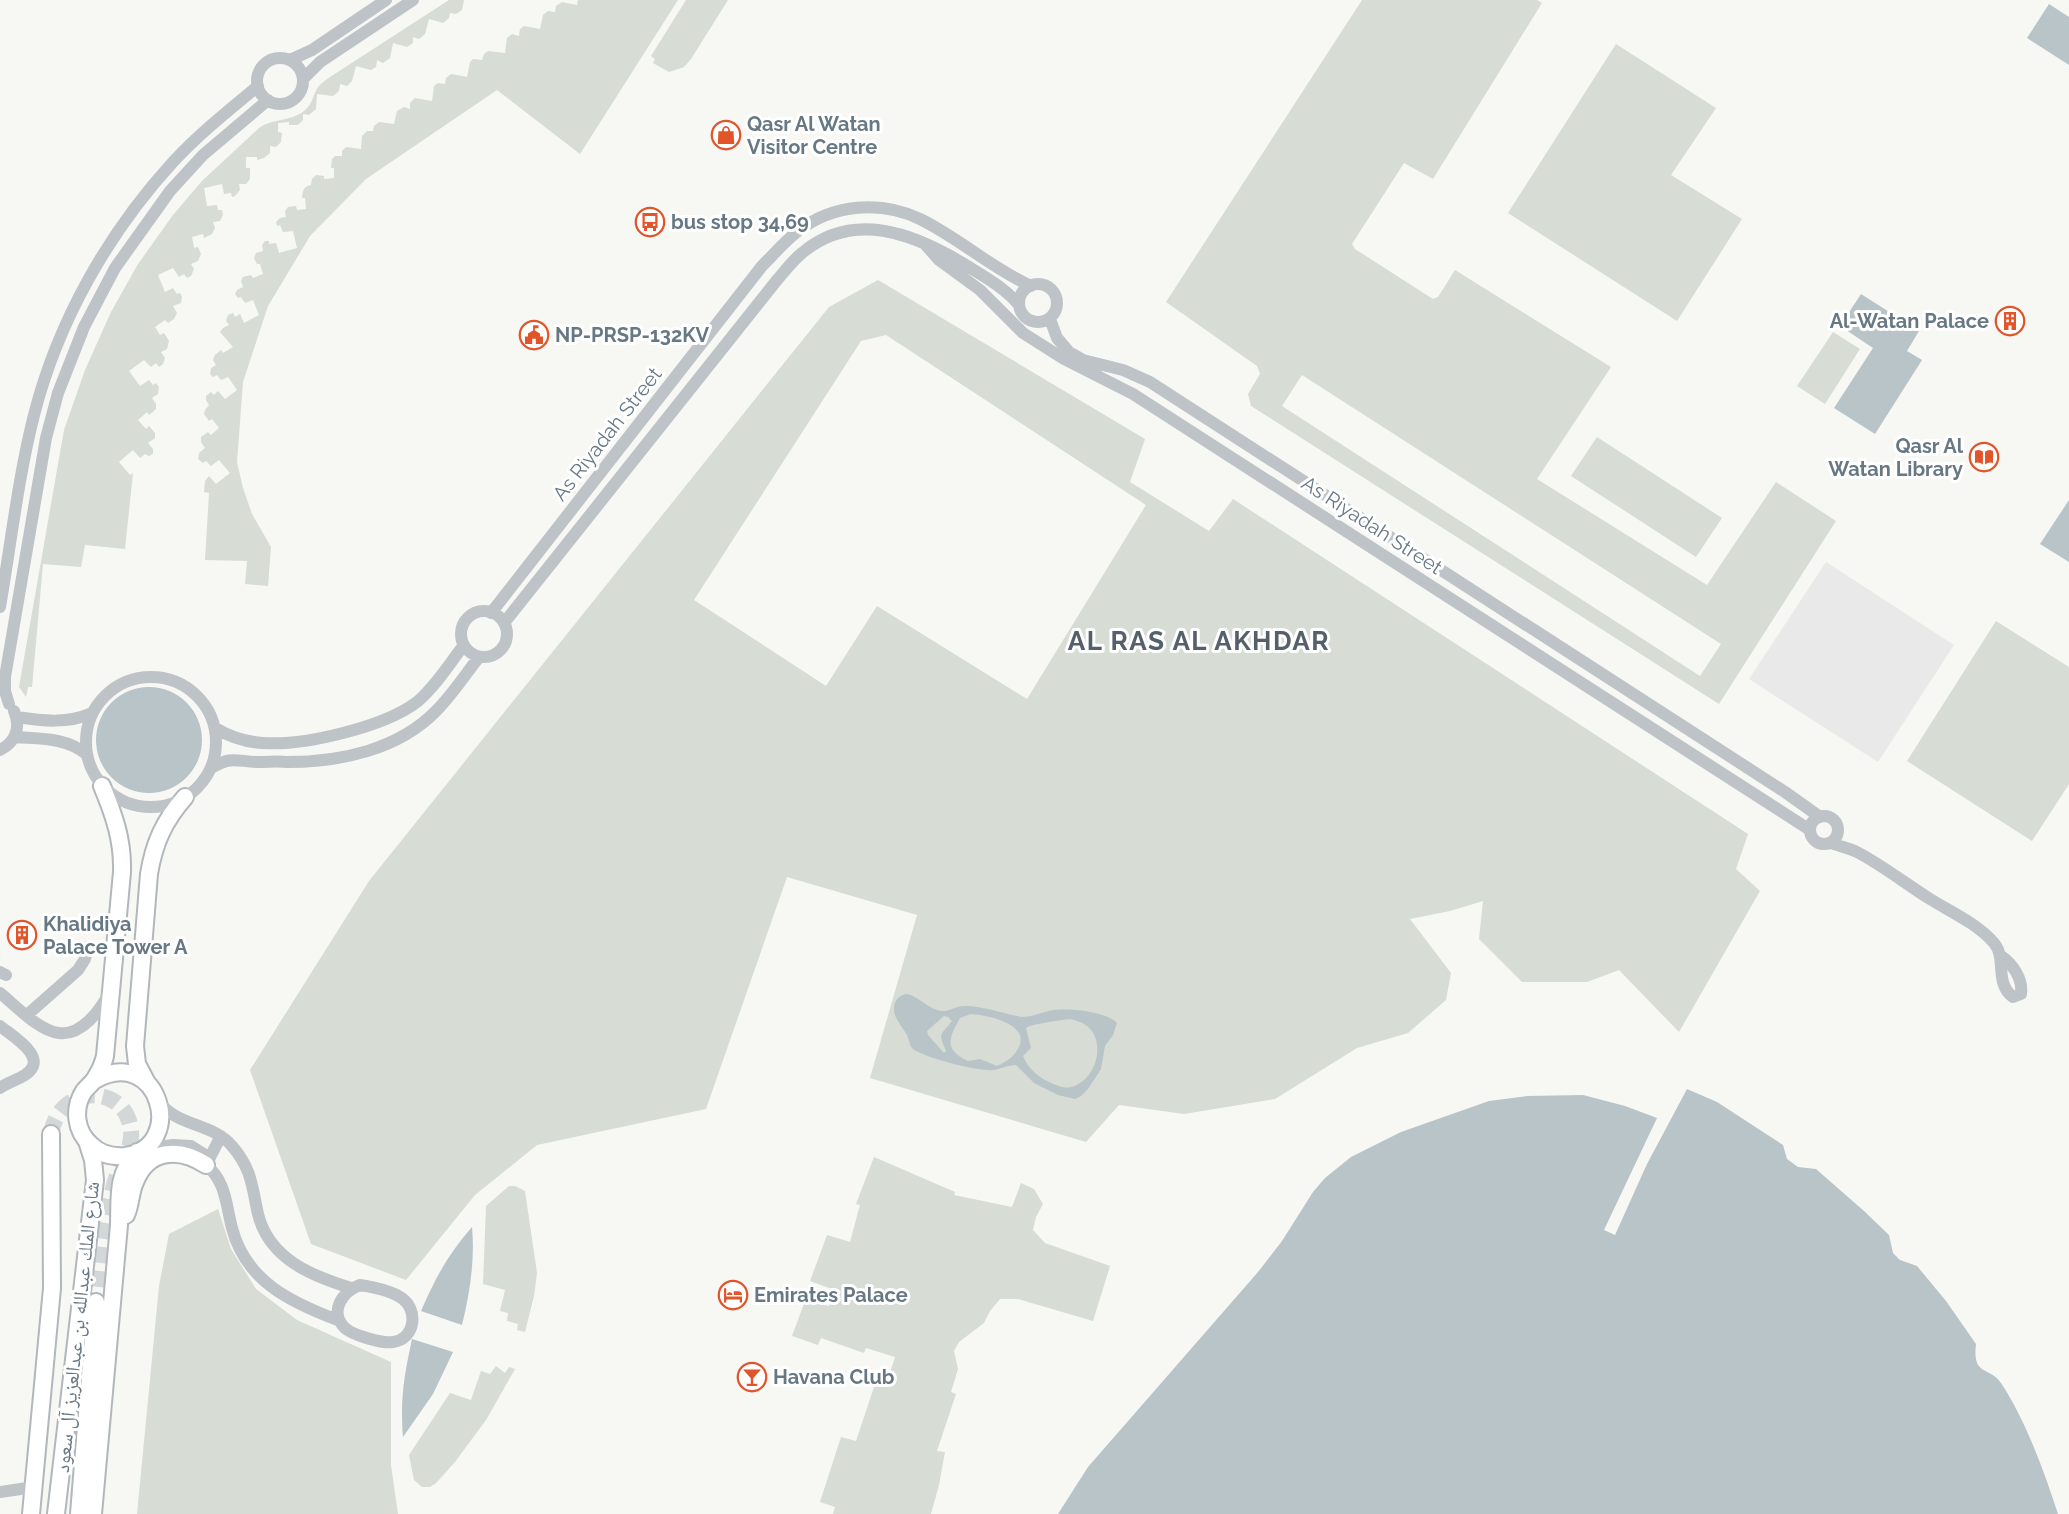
<svg xmlns="http://www.w3.org/2000/svg" width="2069" height="1514" viewBox="0 0 2069 1514" font-family="Raleway,'Noto Naskh Arabic',sans-serif">
<rect width="100%" height="100%" fill="#f7f7f4"/>
<path fill="#e8e9e8" d="M1826,562L1954,645L1878,762L1749,679Z"/>
<path fill="#d7dcd4" fill-rule="evenodd" d="M449,0H464L462,10L456,14L450,13L449,18L443,23L429,19L425,34L419,39L413,37V43L407,47L393,43L390,58L383,63L377,60L376,67L371,70L356,66L352,81L347,86L340,84L339,91L333,96L317,94L316,109L309,115L303,114V120L298,125H289V122L278,123V132L282,133L281,142L276,147L270,146V153L264,158L257,160V157H246V168H250V179L246,184H239L240,190L235,196L232,197L231,193L224,194L222,184L204,188L207,206L217,205L218,210H222L223,215L220,221L213,222L215,228L212,234L204,238L203,234L192,237L194,248L198,247L201,254L198,261L191,264L194,269L191,276L187,278L184,274L179,277L173,268L158,275L165,292L173,288L177,294L180,293L182,297L181,303L173,306L177,313L174,319L168,323L165,320L155,327L160,335L164,333L169,341L167,349L161,352L165,358L163,364L159,367L156,363L151,367L144,360L129,371L140,386L149,380L153,385L156,383L159,387L158,394L152,398L156,404V409L149,415L147,412L138,420L146,429L149,426L155,433V438L148,443L153,449V454L149,456L145,454L140,458L133,450L119,462L130,475L133,473L125,549L85,545L81,567L43,564L32,687H28L26,697L19,687L64,430L85,370L111,312L138,264L173,215L202,181L259,128C273,118 290,122 304,111C314,103 312,95 319,86C321,83 326,80 330,77Z
M578,0H678L580,154L497,90L366,179L310,236L268,306L243,382L237,462L243,488L252,514L271,547L268,586L245,584L247,561L205,560L209,493L204,492L205,481L209,476L216,484L230,473L219,460L211,466L206,461L203,463L198,459L199,453L205,448L201,442V437L208,432L211,435L219,428L212,419L209,421L204,414L205,410L209,405L206,400V396L211,392L214,395L218,391L225,399L237,390L228,377L221,380L217,375L213,377L210,374L211,368L216,365L213,360L215,355L221,350L223,353L233,347L220,332L223,328L229,325L226,321L228,315L233,313L235,317L240,314L244,323L259,315L253,300L245,303L241,297L238,298L235,294L237,290L243,287L241,281L243,277L251,275L253,278L263,274L260,264H257L254,258L256,253L263,251L262,245L265,241H269V244L276,243L279,253L297,248L293,231L283,232L280,225L277,226L276,222L280,218L286,217L285,211L288,207L296,206L297,210L306,209L305,198H302C303,190 303,187 311,185L312,179L316,175L324,176V179L334,178V168H331L332,159L335,156H342V151L346,147L361,149L362,136L367,131H373L374,126L379,122L394,124L397,111L404,107L410,109V103L415,98L432,101L434,86L438,83L445,84L446,78L451,74L467,77L470,62L473,59L482,60L484,54L488,51L505,53L507,38L512,34L519,36L520,29L524,26L540,29L543,15L548,11L555,12L556,6L562,2L577,5Z
M686,0H728L691,59L684,67L669,72L653,63L655,59L651,56Z
M1362,0H1537L1542,3L1433,179L1404,163L1352,244L1355,249L1433,299L1438,297L1455,270L1611,367L1537,479L1707,585L1776,482L1836,521L1719,704L1251,406L1248,394L1260,374L1257,366L1166,302ZM1302,375L1721,644L1700,676L1282,406Z
M1616,44L1716,108L1671,175L1742,219L1677,321L1508,213Z
M878,280L1145,439L1130,482L1209,531L1233,499L1748,834L1736,869L1760,891L1679,1032L1619,970L1587,982H1522L1479,939L1483,901L1450,911L1410,919L1451,973L1446,1000L1408,1033L1357,1048L1275,1099L1184,1114L1119,1105L1086,1142L870,1078L917,915L787,877L706,1109L537,1145L475,1195L406,1280L311,1244L250,1070L369,881L829,307ZM886,335L1146,505L1027,699L877,606L826,686L694,600L861,341Z
M1833,332L1860,349L1825,404L1797,386Z
M1597,437L1722,518L1696,557L1571,476Z
M1996,621L2069,667V784L2032,841L1907,761Z
M874,1157L955,1192L954,1195L1012,1207L1021,1183L1034,1189L1043,1204L1036,1217L1033,1230L1045,1243L1110,1266L1093,1321L1018,1299H1000L990,1311L984,1323L959,1342L954,1351L958,1369L951,1392L956,1394L937,1451L945,1452L939,1485L931,1514H833L835,1507L820,1502L841,1437L856,1441L876,1381L887,1382L895,1357L866,1348L864,1353L821,1338L818,1345L792,1336L805,1301L829,1306L835,1290L810,1281L827,1235L850,1242L860,1205L856,1204Z
M509,1186H515L525,1191L537,1273L534,1296L525,1332L517,1330L518,1324L507,1321L508,1313L500,1311L505,1290L483,1284L486,1206Z
M218,1209L231,1249L256,1289L297,1320L391,1362V1465L398,1514H137L159,1286L169,1234Z
M496,1366L505,1373L509,1367L515,1369L486,1420L455,1462L436,1483L430,1487H422L414,1480L409,1455L450,1393L471,1400L481,1371L490,1374Z"/>
<path fill="#b8c4c8" fill-rule="evenodd" d="M2049,4L2069,17V65L2027,38Z
M1861,294L1919,331L1907,351L1922,360L1875,434L1834,408L1873,348L1840,326Z
M2069,500V562L2040,544Z
M96 740a53 53 0 1 1 106 0a53 53 0 1 1-106 0Z
M907,994C920,997 928,1009 941,1011C949,1012 956,1006 964,1006C978,1005 1007,1014 1021,1017C1033,1017 1042,1012 1053,1010C1069,1008 1106,1011 1117,1023L1113,1035L1105,1046L1101,1069L1088,1089L1081,1096L1075,1099L1058,1095L1034,1083L1016,1065C1007,1065 1001,1069 993,1070C980,1072 921,1057 912,1048C909,1044 909,1039 907,1035C902,1026 895,1020 894,1010C894,1001 898,995 907,994ZM971,1014C988,1015 1036,1025 1016,1052C1011,1059 1004,1063 997,1066L980,1059L968,1061C943,1049 949,1038 960,1018ZM944,1016L948,1017L952,1021C940,1037 938,1031 946,1051L944,1053L928,1035L927,1031ZM1070,1019C1075,1020 1082,1022 1087,1026C1107,1042 1096,1081 1071,1087C1064,1089 1056,1085 1049,1082C1038,1077 1027,1067 1023,1056L1031,1048L1026,1028C1031,1024 1061,1020 1070,1019Z
M1687,1089L1717,1102L1783,1145L1787,1159L1798,1167L1816,1169L1864,1211L1889,1235L1893,1253L1900,1260L1917,1266L1946,1301L1976,1344C1972,1377 1990,1366 2001,1383C2026,1421 2044,1471 2058,1514H1058L1088,1467L1258,1272L1282,1241L1313,1192L1325,1178L1351,1157L1401,1132L1489,1101L1527,1096L1583,1095L1625,1106L1657,1118L1604,1230L1615,1235L1647,1164Z
M472,1227C475,1260 470,1292 462,1325L421,1311C436,1277 447,1256 472,1227Z
M412,1339L453,1352L433,1394L403,1437C400,1399 404,1376 412,1339Z"/>
<g fill="none" stroke-linecap="round" stroke-linejoin="round">
<path stroke="#d3d7d8" stroke-width="16" stroke-dasharray="16 8" stroke-linecap="butt" d="M51,1134C59,1083 127,1083 131,1131C133,1151 117,1169 113,1188C104,1225 101,1265 96,1302"/>
<g stroke="#b1b7bb" stroke-width="20">
<path id="secondary" d="M95,1080C159,1044 188,1147 125,1156C112,1157 100,1154 91,1145C75,1131 73,1108 84,1091C88,1086 93,1083 96,1077C100,1071 103,1064 105,1056L122,872C123,840 114,815 102,786
M147,1083L137,1064L135,1046L149,874C154,843 164,821 185,797
M126,1215C131,1204 130,1193 135,1182C148,1149 179,1147 206,1165
M31,1514L52,1288L51,1134
M56,1514L95,1180L93,1160L87,1141
M79,1514L96,1302
M93,1514L119,1225C120,1196 116,1176 137,1152"/>
</g>
<path stroke="#bec3c7" stroke-width="12" d="M257 81a23 23 0 1 1 46 0a23 23 0 1 1-46 0Z
M290,60L312,50L386,0
M303,79L320,62L413,0
M924,243L939,260L980,290L1023,333L1064,359L1133,394L1810,830
M1019 303a19 19 0 1 1 38 0a19 19 0 1 1-38 0Z
M1050,319L1057,338L1069,352L1083,360L1123,370L1150,382L1785,792L1820,817
M0,607C11,543 18,478 34,415C58,321 108,233 173,162C199,134 229,110 258,86
M461 634a23 23 0 1 1 46 0a23 23 0 1 1-46 0Z
M491,613L762,266C774,254 785,241 798,231C833,204 881,200 920,219C959,238 991,268 1031,286
M504,623L777,280C785,271 792,261 802,253C853,210 913,233 964,264C983,276 1004,287 1019,305
M86 742a65 65 0 1 1 130 0a65 65 0 1 1-130 0Z
M9,704L5,691V677L46,438L58,393L84,327L115,268L170,191L203,155L268,100
M17,717C42,721 68,724 92,713
M215,728C230,737 245,742 263,743C304,746 384,727 417,702C436,686 449,664 464,645
M15,737C39,739 66,737 86,754
M0,750C16,742 21,727 14,711
M211,768C233,755 237,762 260,762C269,762 278,761 287,762C340,762 398,750 436,711C452,695 465,675 479,657
M1810 830a14 14 0 1 1 28 0a14 14 0 1 1-28 0Z
M1831,843C1839,846 1849,848 1857,852C1882,865 1906,884 1930,899C1951,912 1978,924 1994,943C2007,958 1994,983 2013,997L2021,994C2023,979 2013,964 2001,956
M0,972L6,975
M0,993C15,1005 39,1031 59,1033C81,1036 100,1011 109,993
M27,1015L78,970L85,959L88,947
M0,1026C12,1036 51,1058 25,1075C17,1080 8,1082 0,1088
M159,1102C178,1127 213,1123 232,1146C252,1169 252,1187 258,1214C269,1259 312,1276 351,1288
M221,1136L206,1165C226,1181 226,1205 232,1228C246,1282 292,1303 340,1321
M143,1149L173,1145L191,1146L210,1158
M360,1285C373,1287 389,1290 400,1297C419,1308 416,1339 393,1342C383,1344 352,1335 345,1328C328,1312 343,1291 360,1285Z
M0,1492L34,1487"/>
<use href="#secondary" stroke="#fff" stroke-width="16"/>
</g>
<defs>
<g id="shop-ring" transform="scale(1.5)"><circle r="9.5" fill="#fff" stroke="#e1552b" stroke-width="1.5"/><path d="M-5-2.5h2.3a2.7 3.5 0 0 1 5.4 0H5L5.5 6h-11ZM-1.5-2.5h3a1.5 2.3 0 0 0-3 0Z" fill="#e1552b"/></g>
<g id="bus-ring" transform="scale(1.5)"><circle r="9.5" fill="#fff" stroke="#e1552b" stroke-width="1.5"/><path d="M-5-6H5V4H4V6H2V4H-2V6H-4V4H-5ZM-3.5-4V0h7V-4ZM-3.5 1.2v1.5H-2V1.2ZM2 1.2v1.5H3.5V1.2Z" fill="#e1552b"/></g>
<g id="building-ring" transform="scale(1.5)"><circle r="9.5" fill="#fff" stroke="#e1552b" stroke-width="1.5"/><path d="M-4-6H4V6H1V3H-1V6H-4ZM-2.5-4.3h1.7v1.8h-1.7ZM.8-4.3h1.7v1.8H.8ZM-2.5-1h1.7V.8h-1.7ZM.8-1h1.7V.8H.8Z" fill="#e1552b"/></g>
<g id="civic-ring" transform="scale(1.5)"><circle r="9.5" fill="#fff" stroke="#e1552b" stroke-width="1.5"/><path d="M-.6-6.5H3V-4.5H.6V-3L4-1V1h2V6H-6V1h2V-1L-.6-3ZM-1.2 2.5V6h2.4V2.5Z" fill="#e1552b"/></g>
<g id="library-ring" transform="scale(1.5)"><circle r="9.5" fill="#fff" stroke="#e1552b" stroke-width="1.5"/><path d="M-6-4Q-3-5.5-.7-3.5V5Q-3 3-6 4ZM6-4Q3-5.5 .7-3.5V5Q3 3 6 4Z" fill="#e1552b"/></g>
<g id="hotel-ring" transform="scale(1.5)"><circle r="9.5" fill="#fff" stroke="#e1552b" stroke-width="1.5"/><path d="M-6-4.5h1.5V1H6V5H4.5V3h-9V5H-6ZM-4 0a1.8 1.8 0 1 1 3.6 0ZM.5 0V-2.5h3Q6-2.5 6 0Z" fill="#e1552b"/></g>
<g id="bar-ring" transform="scale(1.5)"><circle r="9.5" fill="#fff" stroke="#e1552b" stroke-width="1.5"/><path d="M-6-5H6L.8 .8V4.5H3.5V6h-7V4.5H-.8V.8Z" fill="#e1552b"/></g>
</defs>
<g fill-rule="evenodd">
<use href="#shop-ring" x="726" y="135"/>
<use href="#bus-ring" x="650" y="222"/>
<use href="#building-ring" x="2010" y="321"/>
<use href="#civic-ring" x="534" y="335"/>
<use href="#library-ring" x="1984" y="457"/>
<use href="#building-ring" x="22" y="935"/>
<use href="#hotel-ring" x="733" y="1295"/>
<use href="#bar-ring" x="752" y="1377"/>
</g>
<g text-anchor="middle" dominant-baseline="central" stroke-width="6" stroke-linejoin="round" paint-order="stroke">
<g font-size="20" font-weight="bold" fill="#677885" stroke="#fff" text-anchor="start">
<text x="747" y="124">Qasr Al Watan<tspan x="747" dy="23">Visitor Centre</tspan></text>
<text x="671" y="222">bus stop 34,69</text>
<text x="1989" y="321" text-anchor="end">Al-Watan Palace</text>
<text x="555" y="335">NP-PRSP-132KV</text>
<text x="1963" y="446" text-anchor="end">Qasr Al<tspan x="1963" dy="23">Watan Library</tspan></text>
<text x="43" y="924">Khalidiya<tspan x="43" dy="23">Palace Tower A</tspan></text>
<text x="754" y="1295">Emirates Palace</text>
<text x="773" y="1377">Havana Club</text>
</g>
<g font-size="20" fill="#677885" stroke="#fff">
<text transform="translate(607 434) rotate(-52)">As Riyadah Street</text>
<text transform="translate(1372 525) rotate(33)">As Riyadah Street</text>
<text transform="translate(77 1327) rotate(-84)">شارع الملك عبدالله بن عبدالعزيز آل سعود</text>
</g>
<g font-size="26" font-weight="bold" letter-spacing="1.5" fill="#55616a" stroke="#fff">
<text x="1199" y="641">AL RAS AL AKHDAR</text>
</g>
</g>
</svg>
